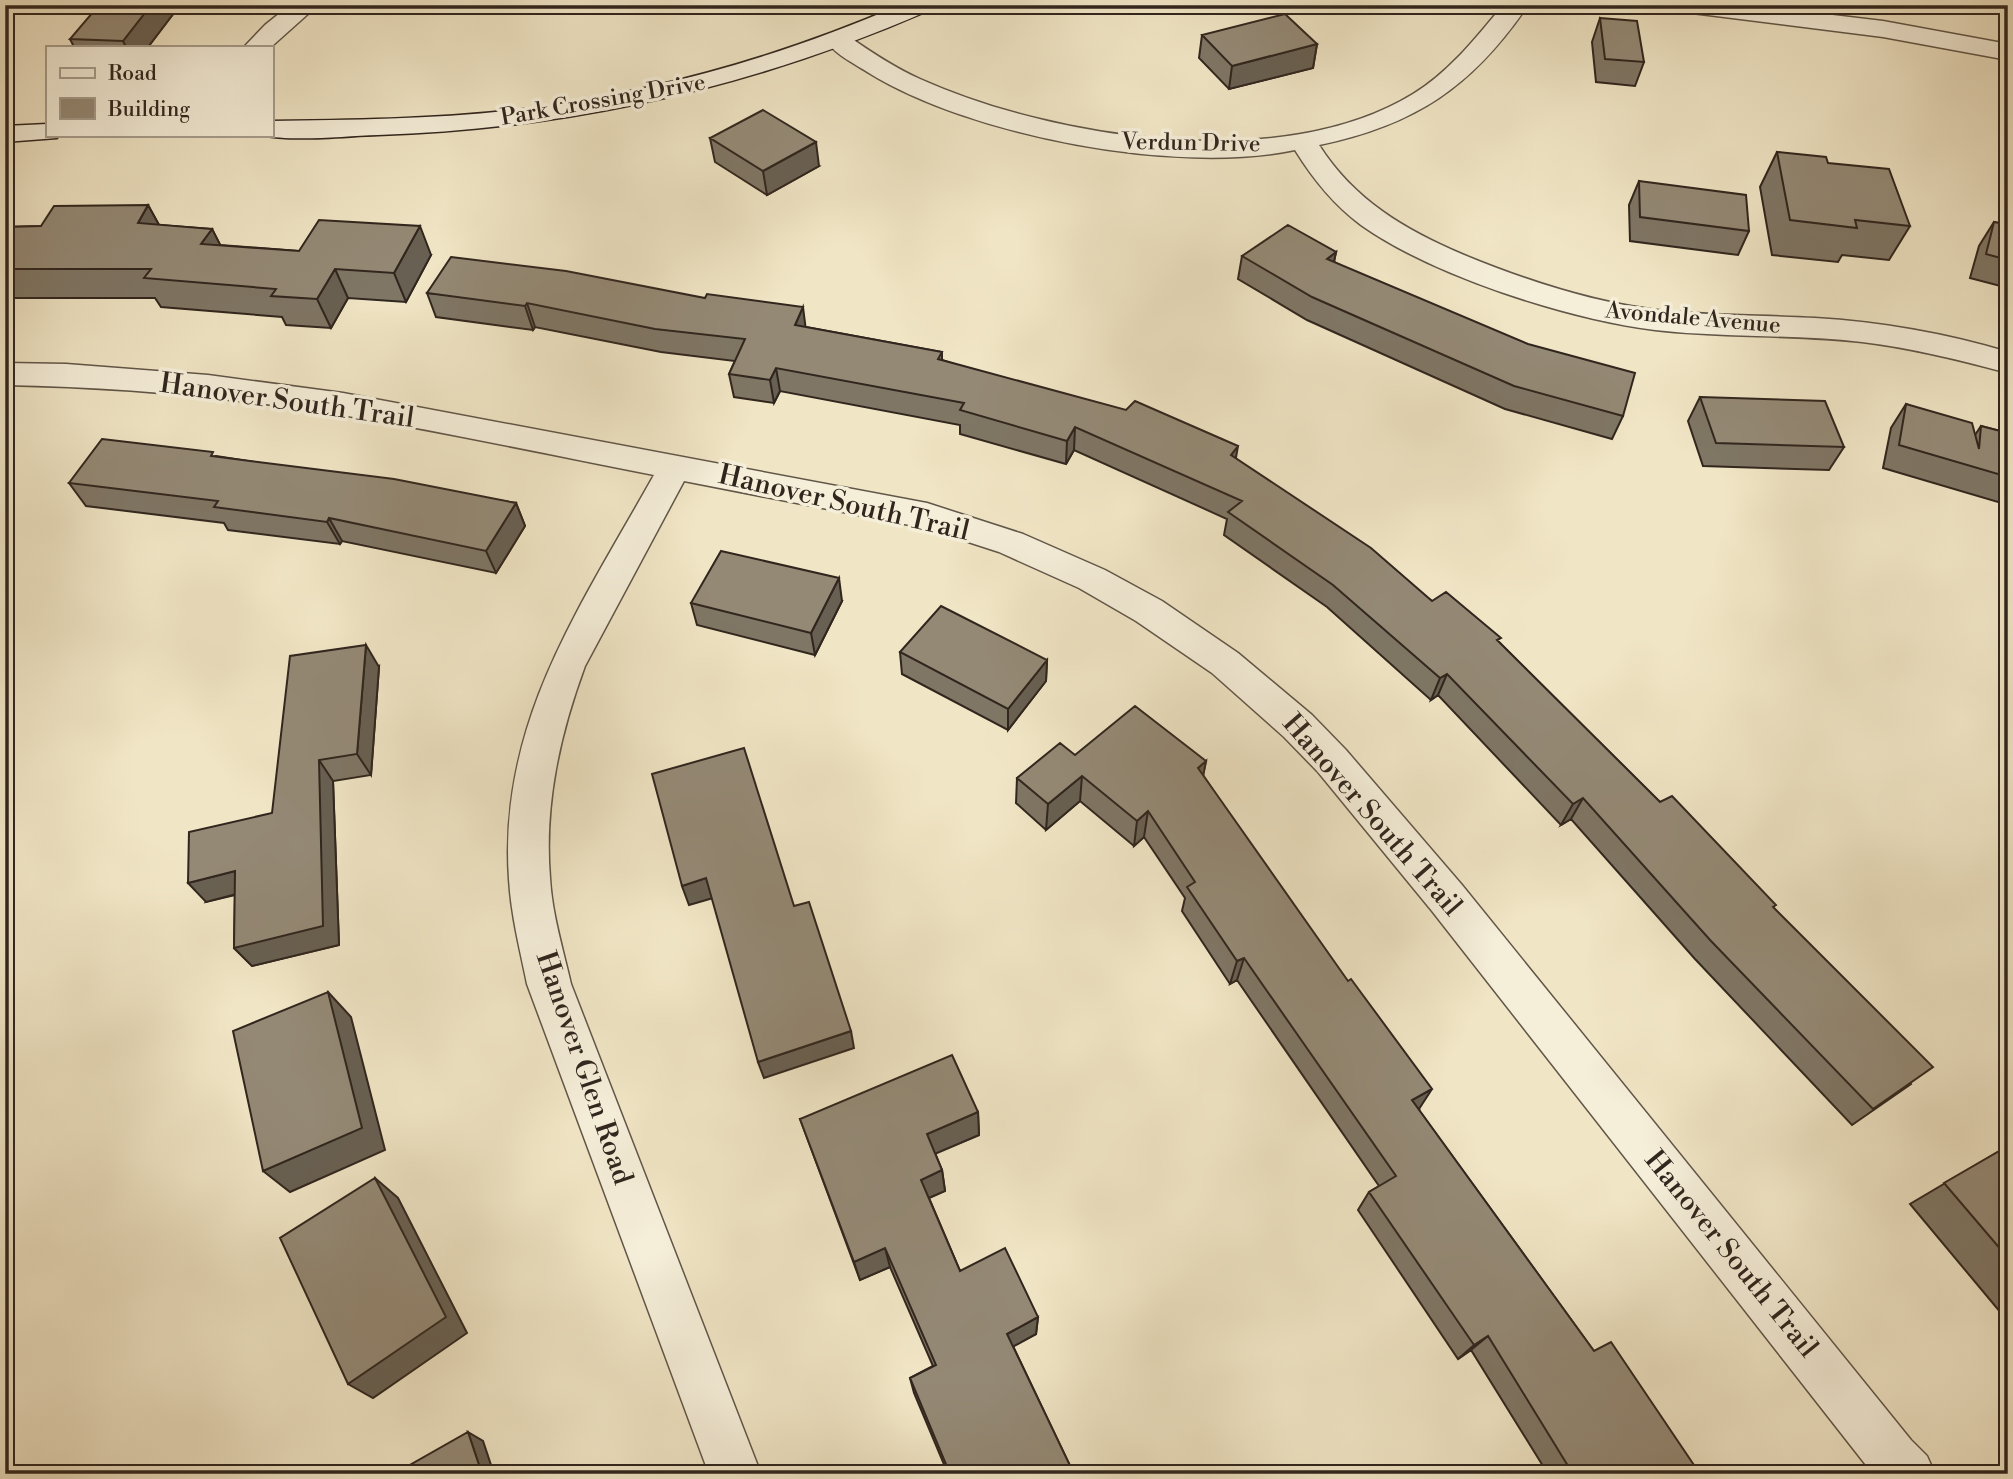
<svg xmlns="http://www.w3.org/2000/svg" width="2013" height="1479" viewBox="0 0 2013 1479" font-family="'Libre Bodoni',serif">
<rect width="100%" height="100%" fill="#f0e5c5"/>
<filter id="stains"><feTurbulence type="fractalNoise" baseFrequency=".00286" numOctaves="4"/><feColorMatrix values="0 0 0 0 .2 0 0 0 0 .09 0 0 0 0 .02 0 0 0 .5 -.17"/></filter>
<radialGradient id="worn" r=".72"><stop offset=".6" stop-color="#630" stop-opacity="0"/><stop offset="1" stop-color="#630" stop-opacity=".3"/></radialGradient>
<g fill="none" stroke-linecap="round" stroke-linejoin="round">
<g stroke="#615648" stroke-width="3">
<path id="street" d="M290,5H318L271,47H244L265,25Z
M1503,5H1528C1472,87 1415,125 1319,145C1354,200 1405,230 1464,255C1525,280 1590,302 1657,310C1709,316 1762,315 1815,318C1881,322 1945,333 2008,352V373C1960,360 1912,348 1862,342C1793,334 1724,338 1655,330C1568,319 1433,276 1361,225C1334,205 1313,179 1295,150C1177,175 971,136 869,73C855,64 836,55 826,41L830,36L839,33L848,36C871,52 895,68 920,79C1054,139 1281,175 1413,94C1449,72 1476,38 1503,5Z
M1672,5H1748L1883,21L2008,44V60L1883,37L1684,12L1675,10Z
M5,363L66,364L208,375L343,393L927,503L1023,534L1105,570L1162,601L1238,653L1312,715L1346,750L1462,885L1911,1440L1927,1456L1935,1474H1873L1432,911L1318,772L1284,737L1212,673L1136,621L1079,588L999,552L925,528L684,481L585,666C560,734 544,804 550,878C552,914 563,949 571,984L761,1474H709L527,984C520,949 511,915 509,879C498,722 581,606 654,475C550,455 447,432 342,415C231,397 118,387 5,385Z"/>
</g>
<g stroke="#31261e" stroke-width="3">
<path id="secondary" d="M900,5H933L930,10C754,87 570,129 378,135C345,136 292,142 261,135H271V121C358,120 445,119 532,108C659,91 782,56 900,5Z
M47,124V135H59L57,138L5,142V126Z"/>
</g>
<use href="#street" fill="#f5eed9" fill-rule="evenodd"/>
<use href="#secondary" fill="#f5eed9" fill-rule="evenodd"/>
</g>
<path fill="#7f7665" stroke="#31261e" stroke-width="2" d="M180,5L148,47H74L70,39Z
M1600,18L1644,62L1635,86L1596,82L1592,42Z
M1202,35L1317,44L1313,68L1229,89L1199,58Z
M710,138L819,166L767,195L715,162Z
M1777,152L1828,163L1910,226L1889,260L1842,255L1838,262L1772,255L1760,187Z
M1639,181L1749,231L1738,255L1630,241L1629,205Z
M148,205L159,225L212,229L220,245L299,251L431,255L406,302L348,298L331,328L286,325L282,317L161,307L155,298H5V227L41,226Z
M2005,213L2008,214V288L1970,278L1979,246L1994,222L1998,223Z
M1336,252L1334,262L1623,416L1612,439L1505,409L1307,320L1238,279L1242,256Z
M427,293L806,327L942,352V360L1236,459L1432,601L1499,642L1660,802L1773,907L1911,1084L1852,1125L1695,959L1571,819L1561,825L1438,695L1431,700L1327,607L1224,535L1227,519L1074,450L1066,464L960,434V425L780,391L774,403L734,397L729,374L735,361L661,352L535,327L533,330L436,317Z
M1700,397L1844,447L1829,470L1703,466L1688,421Z
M1906,404L1975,435L1981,426L2008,433V505L1883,468L1891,428Z
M216,456L516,503L525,526L496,573L342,541L340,544L228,530L224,523L86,506L69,483Z
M842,601L815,655L697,625L691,603Z
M900,652L1047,660L1046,681L1008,730L902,674Z
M379,667L371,775L333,781L339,945L252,966L234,948L235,895L206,902L272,813Z
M1075,755L1206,761L1203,775L1419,1109H1418L1594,1351L1700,1474H1548L1471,1350L1458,1359L1358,1210L1369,1192L1379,1186L1237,980L1230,984L1182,911L1185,898L1144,837L1134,846L1080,801L1046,830L1016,803L1017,778Z
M978,1112L979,1135L935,1153L942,1170L945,1191L929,1198L960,1271L1038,1317L1036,1334L1013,1346L1074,1474H948L914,1393L910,1378L933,1366L890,1267L860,1280L800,1119Z
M2008,1146V1310L2001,1313L1910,1204Z"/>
<path fill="#686052" stroke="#31261e" stroke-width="2" d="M151,5H180L148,47H126L123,41Z
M1317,44L1313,68L1229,89L1232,66Z
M816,142L819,166L767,195L763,171Z
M148,205L164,234L138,223Z
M420,226L431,255L406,302L394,273Z
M212,229L227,258L201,244Z
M1336,252L1331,276L1327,259Z
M335,269L348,298L331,328L317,299Z
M527,303L535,327L533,330L525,306Z
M803,307L806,331L795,325Z
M776,368L780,391L774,403L770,380Z
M1075,427L1074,450L1066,464L1067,441Z
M1238,446L1234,469L1231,455Z
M516,503L525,526L496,573L486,551Z
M329,518L342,541L340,544L327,522Z
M839,578L842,601L815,655L811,633Z
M366,645L379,667L371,775L357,754Z
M1047,660L1046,681L1008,730V709Z
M1447,674L1438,695L1431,700L1440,678Z
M319,760L333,781L339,945L252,966L234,948Z
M1206,761L1201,787L1198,768Z
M1082,776L1080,801L1046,830L1048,804Z
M1583,798L1571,819L1561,825L1573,804Z
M1148,811L1144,837L1134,846L1137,821Z
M235,871L252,890L206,902L188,883Z
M706,878L713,898L689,905L682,886Z
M1244,958L1237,980L1230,984L1237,961Z
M328,992L351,1017L385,1150L290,1192L263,1171Z
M851,1031L854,1048L764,1078L758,1062Z
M1432,1089L1419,1109L1399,1120L1412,1100Z
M978,1112L979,1135L930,1156L927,1134Z
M942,1170L945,1191L924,1200L921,1180Z
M375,1178L398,1198L467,1333L373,1398L348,1384Z
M885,1248L890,1267L860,1280L854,1262Z
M1038,1317L1036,1334L1007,1350V1334Z
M1488,1336L1471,1350L1458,1359L1474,1345Z
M468,1432L483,1441L494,1474H482Z"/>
<path fill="#948975" stroke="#31261e" stroke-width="2" d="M99,5H151L123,41L70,39Z
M1285,14L1317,44L1232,66L1202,35Z
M1600,18L1637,21L1644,62L1605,59Z
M763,110L816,142L763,171L710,138Z
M1777,152L1826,157L1828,163L1889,169L1910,226L1855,220L1857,228L1790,220Z
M1639,181L1746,195L1749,231L1640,217Z
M148,205L138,223L212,229L201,244L299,251L319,220L420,226L394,273L335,269L317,299L271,296L276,289L144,278L151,269H5V227L41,226L54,206Z
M2005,213L2008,214V260L1986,254L1994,222L2004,224Z
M1288,225L1336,252L1327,259L1528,344L1635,373L1623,416L1514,386L1312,297L1242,256Z
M451,257L566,271L705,298L707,294L803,307L795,325L942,352L938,359L1126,410L1135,401L1238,446L1231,455L1371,548L1432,601L1446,592L1501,638L1497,640L1660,802L1672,796L1776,905L1773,907L1933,1067L1873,1109L1711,941L1583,798L1573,804L1447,674L1440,678L1333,585L1228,512L1242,501L1075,427L1067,441L960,410L964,403L776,368L770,380L729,374L745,339L655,329L527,303L525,306L427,293Z
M1700,397L1825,401L1844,447L1716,443Z
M1906,404L1972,423L1979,449L1981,426L2008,433V477L1899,445Z
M102,439L213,452L211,456L394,479L516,503L486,551L329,518L327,522L214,507L218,501L69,483Z
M721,551L839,578L811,633L691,603Z
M941,606L1047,660L1008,709L900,652Z
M366,645L357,754L319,760L323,926L234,948L235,871L188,883L189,832L272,813L290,656Z
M1135,706L1206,761L1198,768L1348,981L1351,979L1432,1089L1412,1100L1594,1351L1611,1342L1700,1474H1573L1488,1336L1474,1345L1369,1192L1396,1176L1244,958L1237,961L1187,887L1195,882L1148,811L1137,821L1082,776L1048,804L1017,778L1060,743L1075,755Z
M744,748L794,906L809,902L851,1031L758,1062L706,878L682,886L652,774Z
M328,992L362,1128L263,1171L233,1031Z
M952,1055L978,1112L927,1134L942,1170L921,1180L960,1271L1005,1248L1038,1317L1007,1334L1074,1474H950L910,1378L936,1365L885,1248L854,1262L800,1119Z
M2008,1146V1258L1944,1183Z
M375,1178L446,1317L348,1384L280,1238Z
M468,1432L482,1474H394Z"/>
<g text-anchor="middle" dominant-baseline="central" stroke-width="7" stroke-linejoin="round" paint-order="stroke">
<g font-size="23" fill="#31261e" stroke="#f5eed9">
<text transform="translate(603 100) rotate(-10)">Park Crossing Drive</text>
<text transform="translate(1191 143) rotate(1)">Verdun Drive</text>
<text transform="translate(1693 318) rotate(5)">Avondale Avenue</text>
</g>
<g font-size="28" fill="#31261e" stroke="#f5eed9">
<text transform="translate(287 401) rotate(8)">Hanover South Trail</text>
<text transform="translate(844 503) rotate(13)">Hanover South Trail</text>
<text transform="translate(1372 815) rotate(49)">Hanover South Trail</text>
<text transform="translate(584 1068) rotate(71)">Hanover Glen Road</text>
<text transform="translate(1731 1254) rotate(51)">Hanover South Trail</text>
</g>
</g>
<rect width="2013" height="1479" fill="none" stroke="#f0e5c5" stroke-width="28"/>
<rect x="7" y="7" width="1999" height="1465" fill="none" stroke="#31261e" stroke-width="3.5"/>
<rect x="14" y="14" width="1985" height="1451" fill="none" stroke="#31261e" stroke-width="2"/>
<rect x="46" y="46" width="228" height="91" fill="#f5eed9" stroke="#a79e8e" stroke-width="2"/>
<rect x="60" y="68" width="35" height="10" fill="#f5eed9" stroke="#a79e8e" stroke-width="2"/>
<text x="108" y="80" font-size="21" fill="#31261e">Road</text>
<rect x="60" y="98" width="35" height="21" fill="#948975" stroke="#a79e8e" stroke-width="2"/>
<text x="108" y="116" font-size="21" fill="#31261e">Building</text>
<rect width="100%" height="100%" filter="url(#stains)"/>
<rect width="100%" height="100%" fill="url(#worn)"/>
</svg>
